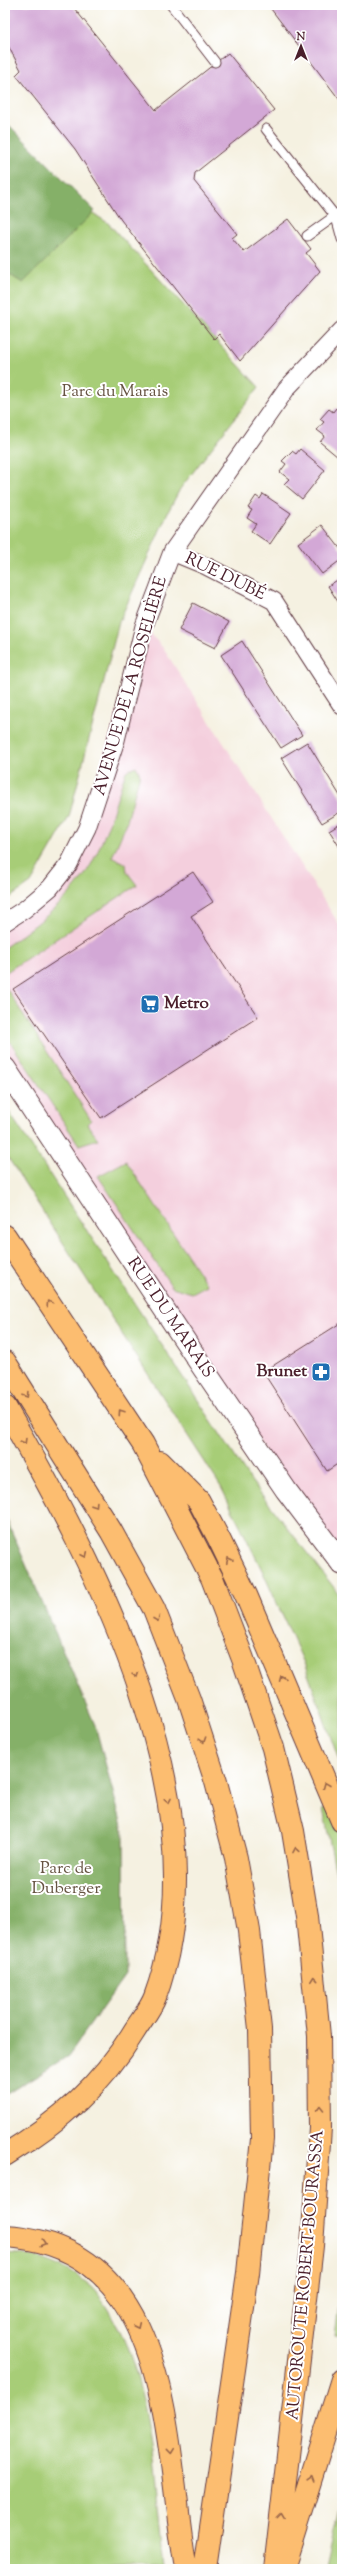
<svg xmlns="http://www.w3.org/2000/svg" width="347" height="2574" viewBox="0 0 347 2574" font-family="'Sorts Mill Goudy',serif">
<rect width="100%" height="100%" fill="#fff"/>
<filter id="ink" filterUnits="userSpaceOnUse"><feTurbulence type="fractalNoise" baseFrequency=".025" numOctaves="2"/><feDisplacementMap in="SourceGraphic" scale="8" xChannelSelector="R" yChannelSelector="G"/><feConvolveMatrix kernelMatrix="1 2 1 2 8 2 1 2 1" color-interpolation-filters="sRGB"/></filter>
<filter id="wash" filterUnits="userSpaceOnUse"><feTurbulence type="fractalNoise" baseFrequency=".012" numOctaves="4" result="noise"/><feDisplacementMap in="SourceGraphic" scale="16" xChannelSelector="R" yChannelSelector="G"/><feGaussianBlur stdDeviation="0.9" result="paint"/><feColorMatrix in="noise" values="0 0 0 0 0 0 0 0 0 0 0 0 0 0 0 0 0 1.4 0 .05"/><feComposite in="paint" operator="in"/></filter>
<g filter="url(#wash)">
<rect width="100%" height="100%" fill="#f5f1e1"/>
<path fill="#f4cfdd" d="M144,626L163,648L342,929V1564L5,1068V922L69,864Z"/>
<path fill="#a7cd77" stroke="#787651" d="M5,129L32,174L108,223L259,387L180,489L168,512L119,622L69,817L31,883L5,901Z
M136,766L140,774L126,825L112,857L126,864L127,872L137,885L5,973V947C34,927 63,905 84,876C105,845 114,806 126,771Z
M5,986L91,1120L87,1124L98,1139L79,1145L5,1034Z
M5,1106L249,1478L342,1598V1769L304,1663L261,1568L221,1487L5,1153Z
M126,1161L207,1285L192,1293L172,1287L98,1176Z
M335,1805L342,1820V1903L323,1809Z
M5,2253C38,2254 68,2266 93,2288C98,2292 101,2300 105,2305C153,2374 155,2487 164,2569H5Z
M342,2280V2337L335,2336Z
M342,2497V2569H326Z"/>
<path fill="#85b068" stroke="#68684a" d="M5,121L95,211L23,283L5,272Z
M5,1516L95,1725L124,1833L125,1976L68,2056L5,2095Z"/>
<g id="blocks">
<path fill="#d3a8d6" d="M5,5H78L74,8L156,110L228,53L274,110L195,173L194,181L237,234L232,238L244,252L288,219L311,249L306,253L320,271L240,361L219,334L214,339L121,220L75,149L16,75L21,70L5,40Z
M268,5H342V103Z
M336,408L342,412V452L338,457L320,442L325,436L317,430L324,422L320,419L329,409L333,412Z
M300,449L325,470L302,499L284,484L289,479L280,472L286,464L282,461L292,451L296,454Z
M263,494L291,513L270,544L251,531L256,524L247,518L252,510L248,508L256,496L260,499Z
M322,525L342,551V559L322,574L298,543Z
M342,577V608L328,586Z
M193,603L229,622L215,648L179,630Z
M242,641L302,735L281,748L221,655Z
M307,742L342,799V811L322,823L281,758Z
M342,822V851L329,830Z
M193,872L213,902L191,916L258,1017L101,1118L13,989Z
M342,1322V1461L327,1471L263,1372Z"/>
</g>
</g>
<g filter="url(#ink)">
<use href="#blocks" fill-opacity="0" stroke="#643e46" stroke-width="1"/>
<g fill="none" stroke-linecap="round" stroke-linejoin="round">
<g stroke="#643e46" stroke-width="11">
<path id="service" d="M171,5L215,62
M266,129L336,217L342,239
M307,236L342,211"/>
</g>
<g stroke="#643e46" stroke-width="19">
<path id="minor" d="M172,552L206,566L274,601L342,706
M5,922L25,909L50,888L69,864L87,828L116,740L144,626L172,552L287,388L342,330"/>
</g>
<g stroke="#643e46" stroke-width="23">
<path id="tertiary" d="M5,1068L203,1368L286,1490L342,1564"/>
</g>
<g stroke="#643e46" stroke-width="24">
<path id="motorway" d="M5,1236L143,1444L212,1578L243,1659L273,1748L293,1831L307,1916L319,2036L320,2128L312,2246L275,2569
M5,1362L111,1531L154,1609L189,1699L216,1782L236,1858L249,1931L260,2029L262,2139L248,2273L205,2569
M5,1407C97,1568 225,1808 155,1997C151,2008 142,2019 135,2030C101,2086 60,2121 5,2155
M160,1462L199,1501L219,1539L246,1595L342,1821
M5,2236C176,2246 164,2448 186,2569
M286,2558L342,2379"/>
</g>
<use href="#service" stroke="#fff" stroke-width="9"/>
<use href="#minor" stroke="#fff" stroke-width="17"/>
<use href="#tertiary" stroke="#fff" stroke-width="21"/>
<use href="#motorway" stroke="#fcbd6f" stroke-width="22"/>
</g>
<defs><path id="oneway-chevron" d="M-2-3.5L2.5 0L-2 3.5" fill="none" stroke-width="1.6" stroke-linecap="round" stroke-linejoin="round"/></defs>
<g stroke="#9a664a">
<use href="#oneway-chevron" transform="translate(49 1303) rotate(-124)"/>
<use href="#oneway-chevron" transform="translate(26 1395) rotate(58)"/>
<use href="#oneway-chevron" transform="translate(121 1412) rotate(-124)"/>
<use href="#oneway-chevron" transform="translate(24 1441) rotate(60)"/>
<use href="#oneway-chevron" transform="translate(95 1505) rotate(58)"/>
<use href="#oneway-chevron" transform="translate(85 1555) rotate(65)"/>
<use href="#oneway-chevron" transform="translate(229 1560) rotate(-116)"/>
<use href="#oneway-chevron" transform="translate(157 1619) rotate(68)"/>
<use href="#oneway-chevron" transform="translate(136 1675) rotate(72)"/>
<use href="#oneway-chevron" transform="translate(282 1678) rotate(-113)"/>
<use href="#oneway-chevron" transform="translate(203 1740) rotate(72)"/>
<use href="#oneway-chevron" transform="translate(326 1785) rotate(-112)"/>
<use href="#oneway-chevron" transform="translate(168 1801) rotate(79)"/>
<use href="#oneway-chevron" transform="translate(296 1850) rotate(-100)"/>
<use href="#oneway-chevron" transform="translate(314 1979) rotate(-96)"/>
<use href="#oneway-chevron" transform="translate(320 2108) rotate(-91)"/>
<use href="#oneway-chevron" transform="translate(43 2243) rotate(17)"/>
<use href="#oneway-chevron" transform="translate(137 2326) rotate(65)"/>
<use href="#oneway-chevron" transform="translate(171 2451) rotate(84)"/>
<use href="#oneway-chevron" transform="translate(311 2478) rotate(-73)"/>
<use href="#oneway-chevron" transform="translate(281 2516) rotate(-83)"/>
</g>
</g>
<defs>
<g id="supermarket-square" transform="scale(1)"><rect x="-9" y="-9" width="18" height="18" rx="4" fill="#1f6fb2" stroke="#fff"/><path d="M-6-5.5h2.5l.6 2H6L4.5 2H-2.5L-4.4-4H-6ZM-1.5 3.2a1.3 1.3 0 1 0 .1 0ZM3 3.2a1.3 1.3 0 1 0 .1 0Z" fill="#fff"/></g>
<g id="pharmacy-square" transform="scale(1)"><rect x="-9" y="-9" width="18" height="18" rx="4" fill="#1f6fb2" stroke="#fff"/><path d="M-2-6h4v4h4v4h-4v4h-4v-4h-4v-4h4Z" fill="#fff"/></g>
</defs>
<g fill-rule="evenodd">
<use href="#supermarket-square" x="150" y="1004"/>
<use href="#pharmacy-square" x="321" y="1372"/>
</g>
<g text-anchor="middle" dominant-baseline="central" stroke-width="4" stroke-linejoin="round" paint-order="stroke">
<g font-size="17" fill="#665342" stroke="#fff">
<text x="115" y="392">Parc du Marais</text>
<text x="66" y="1869">Parc de<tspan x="66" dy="20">Duberger</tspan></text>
</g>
<g font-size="17" fill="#4a1f2b" stroke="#fff">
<text transform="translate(225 577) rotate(26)">RUE DUBÉ</text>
<text transform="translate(131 686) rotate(-74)">AVENUE DE LA ROSELIÈRE</text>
<text transform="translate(170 1318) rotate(56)">RUE DU MARAIS</text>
<text transform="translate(306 2275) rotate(-85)">AUTOROUTE ROBERT-BOURASSA</text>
</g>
<g font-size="17" font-weight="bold" fill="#4a1f2b" stroke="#fff" text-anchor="start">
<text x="164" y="1004">Metro</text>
<text x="307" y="1372" text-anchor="end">Brunet</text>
</g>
</g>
<rect width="347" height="2574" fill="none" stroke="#fff" stroke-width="20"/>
<g transform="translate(301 46)" stroke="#ffffff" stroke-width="3" paint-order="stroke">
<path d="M0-3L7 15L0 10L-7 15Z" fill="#4a1f2b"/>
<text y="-6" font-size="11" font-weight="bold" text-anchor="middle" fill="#4a1f2b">N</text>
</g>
</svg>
